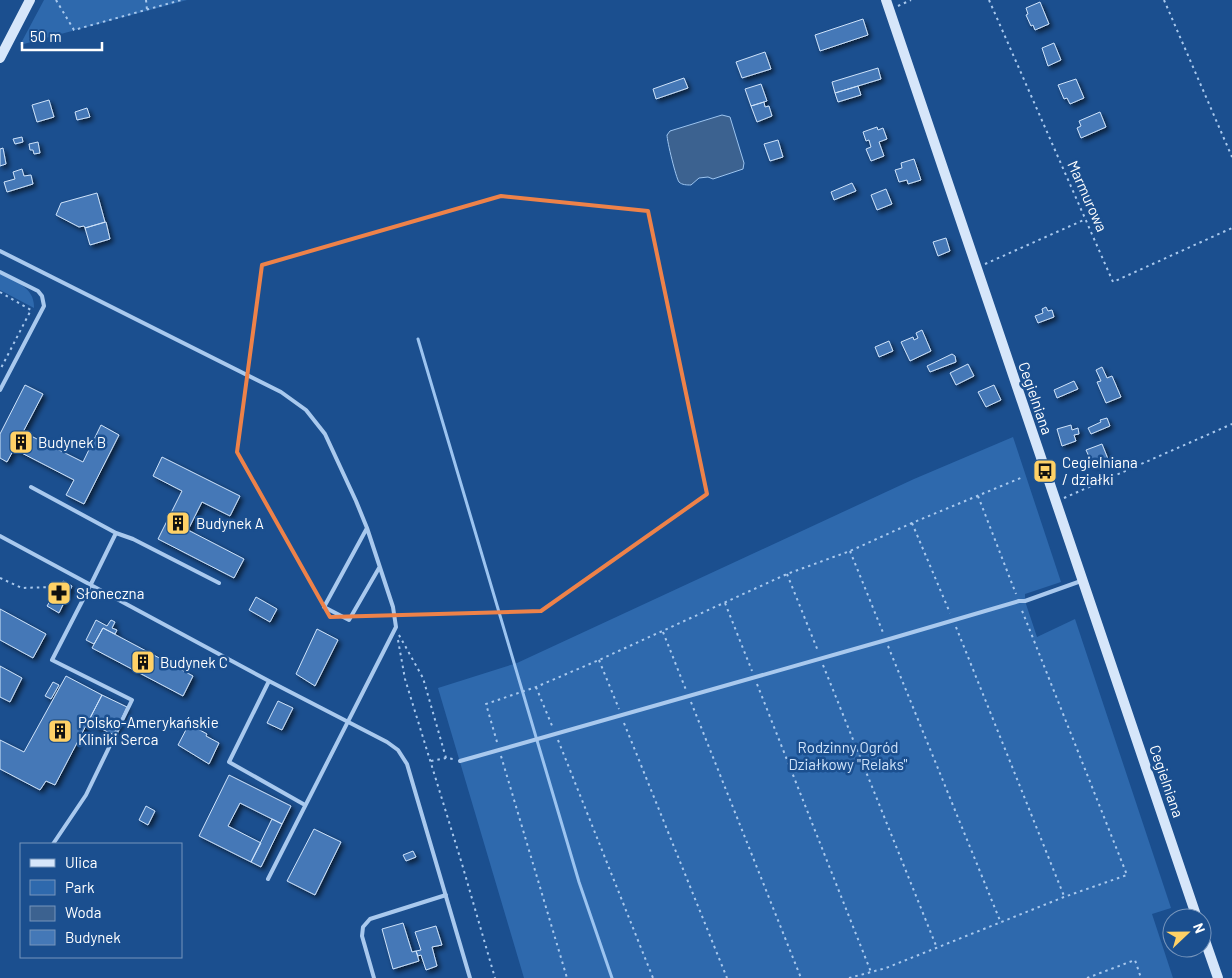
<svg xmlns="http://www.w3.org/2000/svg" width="1232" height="978" viewBox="0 0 1232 978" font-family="Barlow,sans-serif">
<defs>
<filter id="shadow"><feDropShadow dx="3" dy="3" stdDeviation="2.5" flood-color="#0009"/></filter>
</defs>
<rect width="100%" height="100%" fill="#1b4f8f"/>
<path fill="#2e69ad" d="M44,0H187L20,45Z
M0,274C16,281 35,288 34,308L0,290Z
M1013,437L1061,582L1025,594V601L1037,637L1075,619L1171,908L1152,914L1173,978H524L438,688L517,663L914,479Z"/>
<path fill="#3c6290" stroke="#9cc4f0" d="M722,115L730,117L744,163L743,169L713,179L708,177L699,178L691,185C687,185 682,185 679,182C676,178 667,141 667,135L670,131Z"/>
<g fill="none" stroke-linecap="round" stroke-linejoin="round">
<path stroke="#9cc4f0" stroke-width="3" d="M418,339L579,882L612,978"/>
</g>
<path fill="#4478b7" stroke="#cfe3fa" filter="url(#shadow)" d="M1040,2L1049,24L1035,30L1033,25L1031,26L1026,15L1028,14L1026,8Z
M863,19L868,35L820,51L815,35Z
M1054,43L1061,60L1048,66L1042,48Z
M765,52L771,69L742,78L736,62Z
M878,68L881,79L835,93L832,82Z
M684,78L688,88L656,99L653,89Z
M1076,79L1084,98L1070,104L1067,98L1064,99L1058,85Z
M761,84L767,101L751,106L745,89Z
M858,86L861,95L838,102L835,93Z
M49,100L54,117L37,122L32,105Z
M764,102L765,107L769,106L772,116L757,122L751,106Z
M87,108L90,117L77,120L75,112Z
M1100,112L1106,127L1081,138L1077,128L1081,126L1079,121Z
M877,127L878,130L883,128L887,139L879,142L884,156L871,161L866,149L871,147L869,140L866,141L863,132Z
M22,137L23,142L15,144L13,139Z
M778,140L783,157L770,161L764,144Z
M38,142L40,153L34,154L33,150H30L29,144Z
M3,148L6,164L0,166V149Z
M914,159L921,180L908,184L907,180L899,182L895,170L902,168L901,163Z
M22,169L24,176L31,175L33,184L7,192L4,182L15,179L13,172Z
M852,183L856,191L834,200L831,192Z
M886,189L892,204L877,210L871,195Z
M97,193L105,222L85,228L84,226L79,227L56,215L61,203Z
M106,222L110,239L90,245L85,228Z
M946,238L950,251L938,256L933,242Z
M1046,307L1048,311L1052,310L1054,317L1038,323L1035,316L1043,313L1042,309Z
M922,330L931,351L910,361L901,342L913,337L914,340L918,338L916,333Z
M889,341L893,351L879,357L875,347Z
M952,354L955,356L956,362L930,372L927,366Z
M968,364L974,376L956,385L950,373Z
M1102,367L1107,378L1112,376L1121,397L1106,403L1097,382L1101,381L1096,370Z
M1074,381L1078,389L1057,398L1054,390Z
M25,385L43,394L23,432L83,462L101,425L119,435L84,504L66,495L74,480L14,449L7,462L0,458V434Z
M994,385L1001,400L986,407L978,392Z
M1107,418L1110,426L1091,434L1088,428L1101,422L1100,420Z
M1071,425L1072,430L1078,428L1079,434L1074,435L1076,441L1062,446L1057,429Z
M1102,444L1108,459L1093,465L1086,450Z
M162,457L240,496L230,516L202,502L188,530L244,559L234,578L158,539L182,491L153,476Z
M63,581L72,586L59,613L47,606Z
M256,597L277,609L270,622L249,610Z
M0,609L46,634L33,658L0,640Z
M96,620L107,626L111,620L115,622L112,628L117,630L115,634L103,628L94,644L86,640Z
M103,628L193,676L183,696L92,648Z
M317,629L338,640L315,686L296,674Z
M0,666L22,678L10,702L0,697Z
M66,676L102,695L55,785L46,781L40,790L0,769V740L24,752Z
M53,682L59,685L51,699L45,696Z
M102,695L127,707L114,735L88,722Z
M278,701L293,708L282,730L267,723Z
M189,724L207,734L206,736L219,743L209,764L178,745Z
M229,775L291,806L282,824L240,803L228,826L261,843L251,862L199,836Z
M146,806L155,811L148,825L139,820Z
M272,819L282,824L261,867L251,862Z
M314,829L341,842L315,895L287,881Z
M413,851L416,857L406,861L403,855Z
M403,923L412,952L416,951L419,961L393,969L382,929Z
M436,926L442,945L432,947L437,966L426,970L421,955L418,956L416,951L421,950L415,932Z"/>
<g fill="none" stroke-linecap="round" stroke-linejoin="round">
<path stroke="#a9c9ee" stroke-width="2" stroke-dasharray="2.5 4" stroke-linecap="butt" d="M56,0L74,30L181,0
M146,0L147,10
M989,0L1113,282L1232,228
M1164,0L1232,157
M898,6L911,0
M985,264L1086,219
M0,292L31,310L0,370
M978,496L1016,594
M1064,498L1232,424
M912,523L950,613
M850,551L884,635
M787,574L818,651
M0,578L22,588L50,587V601
M725,603L752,671
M956,627L1064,896
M663,632L686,690
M399,635L423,678L446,758
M398,640L405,679L462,864L495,978
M888,646L1001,923
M599,660L619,709
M823,665L937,948
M757,684L871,972
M536,687L553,728
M691,702L801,978
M624,723L727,978
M558,740L653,978
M497,742L486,704L536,687L599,660L787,574L850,551L912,523L1023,477
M501,756L567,978
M431,761L446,758L453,759
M849,978L886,968L1064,897L1127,875L1021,608
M1087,978L1135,960L1141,978"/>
<path stroke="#a9c9ee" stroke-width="4" d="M0,251L281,392L306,410L325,434L356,501L367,528L393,607L396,627L268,879
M0,272L38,291L42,296L44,306L0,390
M31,487L116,533L91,584L52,660L132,700L86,795L53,844
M367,528L324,607L349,620L379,568
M116,533L133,539L219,583
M0,536L269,681L387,742L398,750L407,764L470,978
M269,681L229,762L305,805
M460,761L886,640L1019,601H1025L1081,581
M374,978L362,936L363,927L370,919L446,895"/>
<path stroke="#d6e6fa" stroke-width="10" d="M886,0L1197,918
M0,58L30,0
M1202,932L1218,978"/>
</g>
<path fill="none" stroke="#ee8249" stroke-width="4" stroke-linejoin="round" d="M501,196L648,211L707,494L541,611L330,617L237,452L262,265Z"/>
<defs>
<g id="building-square" transform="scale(1.25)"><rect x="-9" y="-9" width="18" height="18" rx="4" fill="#ffd166" stroke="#1b4f8f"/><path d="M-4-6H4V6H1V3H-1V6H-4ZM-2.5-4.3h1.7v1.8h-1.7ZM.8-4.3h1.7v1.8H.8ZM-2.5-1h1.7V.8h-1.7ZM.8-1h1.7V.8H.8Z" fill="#111"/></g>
<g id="bus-square" transform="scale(1.25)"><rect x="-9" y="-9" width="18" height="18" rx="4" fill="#ffd166" stroke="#1b4f8f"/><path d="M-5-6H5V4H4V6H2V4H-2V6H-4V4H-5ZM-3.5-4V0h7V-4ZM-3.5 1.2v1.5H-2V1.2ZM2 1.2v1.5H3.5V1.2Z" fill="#111"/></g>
<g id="pharmacy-square" transform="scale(1.25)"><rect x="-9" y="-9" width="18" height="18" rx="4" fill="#ffd166" stroke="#1b4f8f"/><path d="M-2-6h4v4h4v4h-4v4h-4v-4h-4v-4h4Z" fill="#111"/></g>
</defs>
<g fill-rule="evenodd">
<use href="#building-square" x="21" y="442"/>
<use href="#bus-square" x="1045" y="471"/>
<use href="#building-square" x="178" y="523"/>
<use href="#pharmacy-square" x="59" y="593"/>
<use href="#building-square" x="143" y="662"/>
<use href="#building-square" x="60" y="731"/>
</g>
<g text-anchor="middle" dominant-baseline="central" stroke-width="5" stroke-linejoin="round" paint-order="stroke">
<g font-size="15" fill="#fff" stroke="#1b4f8f">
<text transform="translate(1088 196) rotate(66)">Marmurowa</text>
<text transform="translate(1036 398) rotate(71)">Cegielniana</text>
<text transform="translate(1167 781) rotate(71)">Cegielniana</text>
</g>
<g font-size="15" fill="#fff" stroke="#1b4f8f" text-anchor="start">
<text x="38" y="442">Budynek B</text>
<text x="1062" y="462">Cegielniana<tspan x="1062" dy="17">/ działki</tspan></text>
<text x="196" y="523">Budynek A</text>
<text x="76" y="593">Słoneczna</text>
<text x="160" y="662">Budynek C</text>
<text x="78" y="722">Polsko-Amerykańskie<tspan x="78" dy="17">Kliniki Serca</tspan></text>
</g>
<g font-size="15" fill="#cfe3fa" stroke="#1b4f8f">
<text x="848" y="747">Rodzinny Ogród<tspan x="848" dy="17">Działkowy "Relaks"</tspan></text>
</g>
</g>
<rect x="20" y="843" width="162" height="115" fill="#1b4f8f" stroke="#7695bc"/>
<rect x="30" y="859" width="25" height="8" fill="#d6e6fa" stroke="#7695bc"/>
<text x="65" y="868" font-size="15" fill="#ffffff">Ulica</text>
<rect x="30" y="880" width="25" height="15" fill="#2e69ad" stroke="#7695bc"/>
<text x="65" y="893" font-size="15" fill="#ffffff">Park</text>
<rect x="30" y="906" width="25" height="15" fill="#3c6290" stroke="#7695bc"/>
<text x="65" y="918" font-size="15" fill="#ffffff">Woda</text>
<rect x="30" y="930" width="25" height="15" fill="#4478b7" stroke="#7695bc"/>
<text x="65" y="943" font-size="15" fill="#ffffff">Budynek</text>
<g transform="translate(1187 933) rotate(68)"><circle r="24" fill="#1b4f8f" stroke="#7695bc"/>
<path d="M0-4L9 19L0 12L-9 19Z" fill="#ffd166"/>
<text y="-8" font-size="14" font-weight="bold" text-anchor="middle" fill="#ffffff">N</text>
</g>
<path d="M22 42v8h80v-8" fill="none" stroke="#ffffff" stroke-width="2.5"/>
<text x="30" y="42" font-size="15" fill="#ffffff" stroke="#1b4f8f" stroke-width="4" paint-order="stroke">50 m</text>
</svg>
